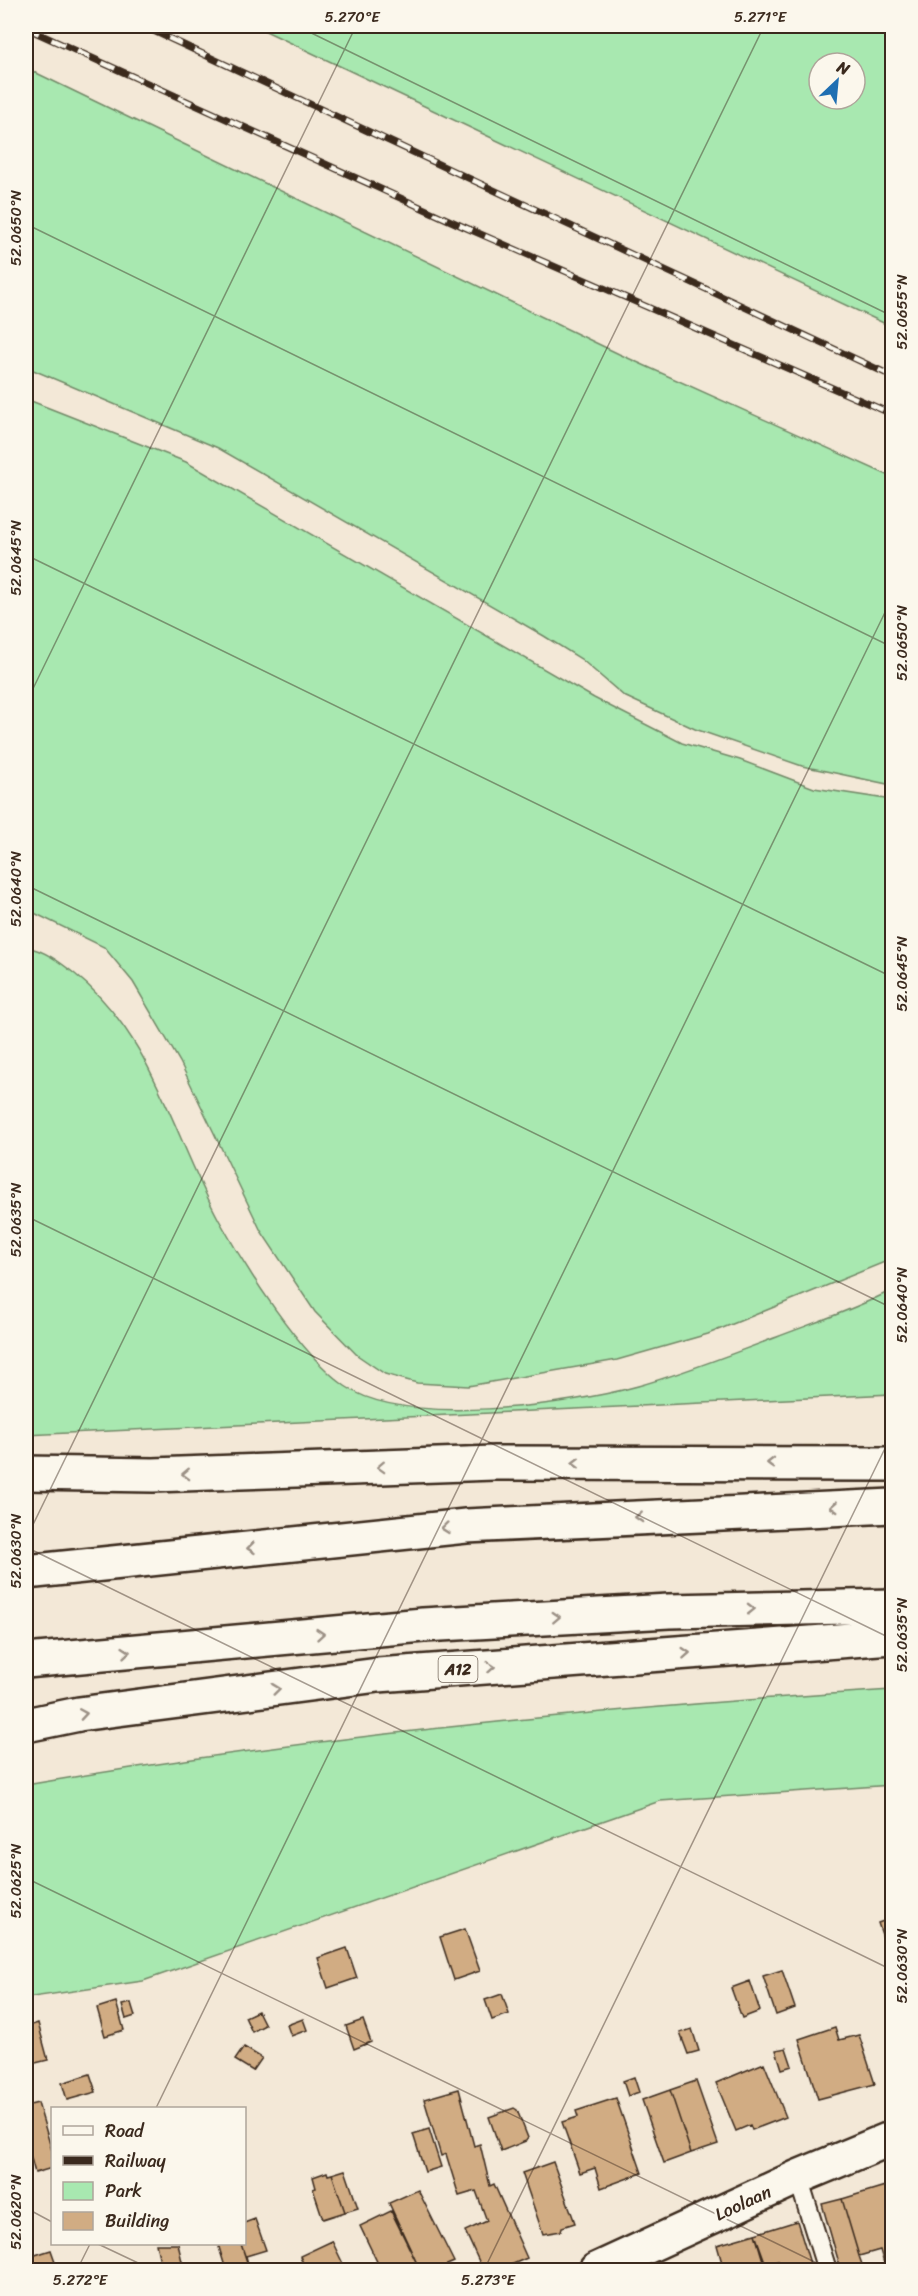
<svg xmlns="http://www.w3.org/2000/svg" width="918" height="2296" viewBox="0 0 918 2296" font-family="Sriracha,sans-serif">
<rect width="100%" height="100%" fill="#f3e8d7"/>
<filter id="ink" filterUnits="userSpaceOnUse"><feTurbulence type="fractalNoise" baseFrequency=".0167" numOctaves="2"/><feDisplacementMap in="SourceGraphic" scale="12" xChannelSelector="R" yChannelSelector="G"/><feConvolveMatrix kernelMatrix="1 2 1 2 8 2 1 2 1" color-interpolation-filters="sRGB"/></filter>
<g filter="url(#ink)">
<path fill="#a8e8b0" stroke="#728967" stroke-width="1.5" fill-rule="evenodd" d="M255,26H892V327ZM819,63H855V99H819Z
M26,68L619,354L892,477V785L802,766L695,729L624,696L581,659L544,636L218,448L26,367Z
M26,399L186,462L594,698L682,743L740,760L814,788L892,800V1259L708,1334L617,1360L468,1386L417,1383L385,1374L357,1355L315,1312L261,1231L180,1062L133,982L104,947L26,909Z
M26,947C44,950 60,962 75,974C153,1036 173,1136 219,1220C246,1269 300,1354 345,1386C404,1428 570,1405 638,1386C685,1373 731,1354 777,1337C816,1322 856,1309 892,1290V1394L26,1435Z
M892,1690V1785L660,1801L143,1981L26,1998V1785C313,1736 602,1708 892,1690Z"/>
<path fill="#d1ac83" stroke="#3b2a1e" stroke-width="1.5" d="M892,1918V1961H891L878,1923Z
M465,1929L480,1971L454,1980L440,1937Z
M347,1948L357,1978L328,1988L318,1958Z
M782,1970L795,2008L776,2015L763,1976Z
M750,1981L760,2011L742,2018L731,1988Z
M502,1994L509,2014L492,2020L485,2000Z
M116,2002L124,2030L105,2036L97,2008Z
M131,2003L135,2016L126,2019L122,2005Z
M258,2011L265,2025L252,2032L245,2017Z
M303,2019L307,2030L291,2036L287,2025Z
M363,2020L371,2042L354,2049L346,2026Z
M38,2023L48,2060L27,2065L26,2027Z
M835,2027L839,2040L859,2035L875,2084L818,2099L799,2039Z
M692,2029L699,2051L688,2054L680,2033Z
M244,2047L262,2058L253,2071L235,2060Z
M786,2048L792,2066L782,2069L776,2050Z
M764,2063L786,2117L752,2130L750,2125L736,2131L716,2083Z
M90,2074L96,2092L67,2100L62,2083Z
M634,2077L639,2092L628,2096L623,2081Z
M696,2081L718,2144L691,2153L670,2090Z
M459,2089L474,2146L480,2144L490,2186L494,2184L527,2258L499,2270H483L465,2231L487,2221L476,2191L459,2196L446,2154L441,2156L424,2099Z
M670,2090L691,2153L664,2163L642,2100Z
M616,2098L642,2173L601,2188L595,2168L580,2173L562,2122L578,2117L576,2111Z
M38,2103L52,2151V2168L35,2173L26,2140V2106Z
M514,2108L517,2110L528,2138L526,2141L501,2151L489,2117Z
M429,2129L441,2167L425,2172L413,2134Z
M553,2162L575,2223L562,2227L561,2231L543,2234L522,2173Z
M345,2170L358,2208L345,2212L332,2174Z
M327,2172L328,2175L332,2174L345,2212L323,2219L313,2189L316,2188L313,2177Z
M885,2186L892,2211V2270H886L880,2250L859,2256L842,2199Z
M418,2190L454,2262L435,2270H420L389,2203Z
M842,2199L859,2256L864,2270H841L822,2204Z
M391,2211L420,2270H381L360,2226Z
M255,2219L266,2250L246,2256L249,2268L241,2244H244V2223Z
M797,2221L812,2270H781L778,2260L764,2264L755,2234Z
M755,2234L768,2270H724L717,2245Z
M332,2241L346,2270H306L300,2256Z
M156,2244H178L184,2270H162Z
M218,2244H241L250,2270H226Z
M51,2250L58,2270H36L32,2256Z"/>
<g fill="none" stroke-linecap="round" stroke-linejoin="round">
<g stroke="#3b2a1e" stroke-width="22">
<path id="lane" d="M798,2177L827,2270"/>
</g>
<g stroke="#3b2a1e" stroke-width="38">
<path id="secondary" d="M596,2270L798,2177L892,2138"/>
</g>
<g stroke="#3b2a1e" stroke-width="38">
<path id="highway" d="M26,1473L153,1475L494,1463L892,1464
M26,1572L466,1526L892,1506
M26,1661L423,1625L669,1611L892,1606
M26,1725L79,1714L378,1675L892,1637"/>
</g>
<use href="#lane" stroke="#fbf7ec" stroke-width="18"/>
<use href="#secondary" stroke="#fbf7ec" stroke-width="33"/>
<use href="#highway" stroke="#fbf7ec" stroke-width="33"/>
<g stroke="#3b2a1e" stroke-width="7">
<path id="rail" d="M143,26L892,376
M26,28L462,226L892,414"/>
</g>
<use href="#rail" stroke="#fbf7ec" stroke-width="4.5" stroke-dasharray="14" stroke-linecap="butt"/>
</g>
<defs><path id="oneway-chevron" d="M-2-3.5L2.5 0L-2 3.5" fill="none" stroke-width="1.6" stroke-linecap="round" stroke-linejoin="round" transform="scale(1.5)"/></defs>
<g stroke="#9b9085">
<use href="#oneway-chevron" transform="translate(576 1463) rotate(-180)"/>
<use href="#oneway-chevron" transform="translate(771 1463) rotate(-180)"/>
<use href="#oneway-chevron" transform="translate(381 1467) rotate(178)"/>
<use href="#oneway-chevron" transform="translate(186 1474) rotate(178)"/>
<use href="#oneway-chevron" transform="translate(834 1507) rotate(177)"/>
<use href="#oneway-chevron" transform="translate(639 1517) rotate(177)"/>
<use href="#oneway-chevron" transform="translate(445 1528) rotate(174)"/>
<use href="#oneway-chevron" transform="translate(251 1548) rotate(174)"/>
<use href="#oneway-chevron" transform="translate(751 1609) rotate(-1)"/>
<use href="#oneway-chevron" transform="translate(556 1617) rotate(-3)"/>
<use href="#oneway-chevron" transform="translate(320 1634) rotate(-5)"/>
<use href="#oneway-chevron" transform="translate(126 1652) rotate(-5)"/>
<use href="#oneway-chevron" transform="translate(686 1653) rotate(-4)"/>
<use href="#oneway-chevron" transform="translate(491 1667) rotate(-4)"/>
<use href="#oneway-chevron" transform="translate(276 1689) rotate(-7)"/>
<use href="#oneway-chevron" transform="translate(83 1714) rotate(-9)"/>
</g>
</g>
<path fill="none" stroke="#3b2a1e" stroke-width="1.5" stroke-opacity="0.45" d="M297,26L892,316M26,224L892,647M26,555L892,977M26,703L356,26M26,885L892,1308M26,1216L892,1639M26,1539L764,26M26,1547L892,1970M26,1878L831,2270M156,2108L892,598M26,2208L52,2222M98,2244L153,2270M77,2270L90,2244M484,2270L892,1434M892,2270V2269"/>
<g text-anchor="middle" dominant-baseline="central" stroke-width="5" stroke-linejoin="round" paint-order="stroke">
<rect fill="#fbf7ec" stroke="#75685c" stroke-width="1.5" x="438.5" y="1656" width="39" height="26" rx="4.5"/>
<g font-size="16" font-weight="bold" fill="#3b2a1e">
<text x="458" y="1669">A12</text>
</g>
<g font-size="18" fill="#3b2a1e" stroke="#fbf7ec">
<text transform="translate(743 2203) rotate(-25)">Loolaan</text>
</g>
</g>
<rect width="918" height="2296" fill="none" stroke="#fbf7ec" stroke-width="66"/>
<rect x="51" y="2107" width="195" height="138" fill="#fbf7ec" stroke="#aea59a" stroke-width="1.5"/>
<rect x="63" y="2126" width="30" height="9" fill="#fbf7ec" stroke="#aea59a" stroke-width="1.5"/>
<text x="105" y="2137" font-size="18" fill="#3b2a1e">Road</text>
<rect x="63" y="2156" width="30" height="9" fill="#3b2a1e" stroke="#aea59a" stroke-width="1.5"/>
<text x="105" y="2167" font-size="18" fill="#3b2a1e">Railway</text>
<rect x="63" y="2182" width="30" height="18" fill="#a8e8b0" stroke="#aea59a" stroke-width="1.5"/>
<text x="105" y="2197" font-size="18" fill="#3b2a1e">Park</text>
<rect x="63" y="2212" width="30" height="18" fill="#d1ac83" stroke="#aea59a" stroke-width="1.5"/>
<text x="105" y="2227" font-size="18" fill="#3b2a1e">Building</text>
<g transform="translate(837 81) rotate(26)"><circle r="28" fill="#fbf7ec" stroke="#aea59a" stroke-width="1.5"/>
<path d="M0-4.5L10 22L0 15L-10 22Z" fill="#1f6fb2"/>
<text y="-9" font-size="16" font-weight="bold" text-anchor="middle" fill="#3b2a1e">N</text>
</g>
<rect x="33" y="33" width="852" height="2230" fill="none" stroke="#3b2a1e" stroke-width="2"/>
<g font-size="15" text-anchor="middle" fill="#3b2a1e">
<text x="352" y="22">5.270°E</text>
<text x="760" y="22">5.271°E</text>
<text transform="translate(16 228) rotate(-90)" y="5">52.0650°N</text>
<text transform="translate(902 312) rotate(-90)" y="5">52.0655°N</text>
<text transform="translate(16 558) rotate(-90)" y="5">52.0645°N</text>
<text transform="translate(902 643) rotate(-90)" y="5">52.0650°N</text>
<text transform="translate(16 889) rotate(-90)" y="5">52.0640°N</text>
<text transform="translate(902 974) rotate(-90)" y="5">52.0645°N</text>
<text transform="translate(16 1220) rotate(-90)" y="5">52.0635°N</text>
<text transform="translate(902 1305) rotate(-90)" y="5">52.0640°N</text>
<text transform="translate(16 1551) rotate(-90)" y="5">52.0630°N</text>
<text transform="translate(902 1635) rotate(-90)" y="5">52.0635°N</text>
<text transform="translate(16 1881) rotate(-90)" y="5">52.0625°N</text>
<text transform="translate(902 1966) rotate(-90)" y="5">52.0630°N</text>
<text transform="translate(16 2212) rotate(-90)" y="5">52.0620°N</text>
<text x="80" y="2285">5.272°E</text>
<text x="488" y="2285">5.273°E</text>
</g>
</svg>
